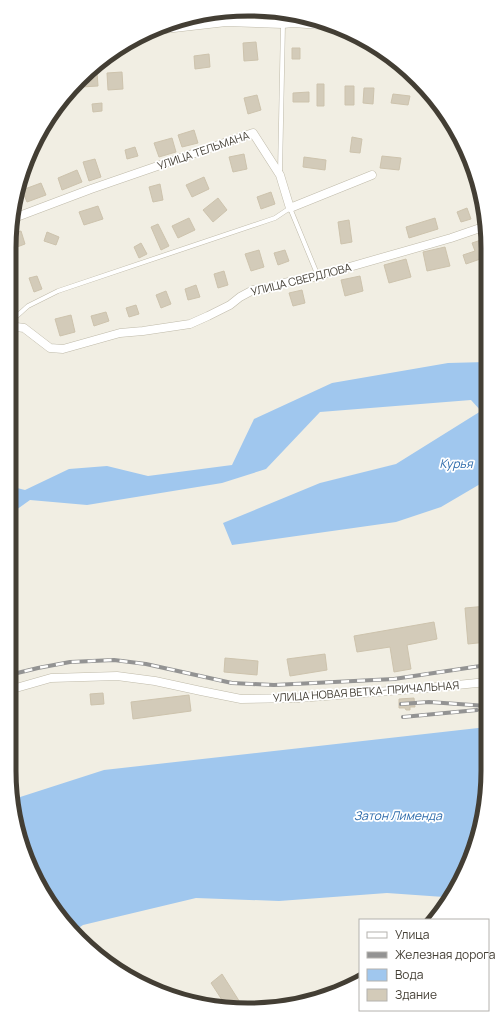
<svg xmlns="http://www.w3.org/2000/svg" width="497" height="1019" viewBox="0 0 497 1019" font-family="Manrope,sans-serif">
<rect width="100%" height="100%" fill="#f1eee3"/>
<path fill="#a0c7ee" d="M486,362L487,480L441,507L396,522L232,545L223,523L320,483L396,464L481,411L471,400L320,412L266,469L222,483L87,505L30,500L9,515V486L25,490L69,469L107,466L148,476L232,465L254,419L332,383L448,363Z
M487,727V786L463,876L458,884L444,897L387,893L279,901L196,898L83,925L74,931L59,916L22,848L14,799L104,770Z"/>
<path fill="#d3cbb9" stroke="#cdc3ad" d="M256,42L258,60L244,61L243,43Z
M292,48H300V59H292Z
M209,54L210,67L195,69L194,56Z
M88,72H97L98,86L81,87L80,82Z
M122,72L123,89L108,90L107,73Z
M317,84H324V106H317Z
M345,86H354V105H345Z
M364,88H374L373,104L363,103Z
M309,92V102H293V93Z
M393,94L410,96L408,105L391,103Z
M257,95L261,110L248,114L244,98Z
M102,103V111L93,112L92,104Z
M44,130L42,140L36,139Z
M194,130L198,143L182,147L178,135Z
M352,137L362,139L360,153L350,152Z
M172,138L176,152L159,157L154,143Z
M135,147L138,156L127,159L125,150Z
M244,154L247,169L233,172L229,157Z
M382,156L401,158L399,170L380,168Z
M304,157L326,160L325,170L303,167Z
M470,158L473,167L467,170L463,161Z
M95,159L101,177L89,181L83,162Z
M77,170L82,182L62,190L58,178Z
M204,177L209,189L192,197L186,185Z
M41,183L46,195L27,202L22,190Z
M160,184L163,200L153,202L149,187Z
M271,192L275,204L261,209L257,197Z
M218,198L227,210L213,222L203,210Z
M98,206L103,219L84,225L79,212Z
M467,208L471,219L461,222L457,212Z
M189,218L195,230L178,238L172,226Z
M435,218L438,229L409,238L406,227Z
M349,220L352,242L341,244L338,222Z
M158,224L169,246L161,250L151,227Z
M21,231L25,244L9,250L10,234Z
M47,232L59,237L56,245L44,241Z
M484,239L486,245V257L466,264L463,255L475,251L472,243Z
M141,243L147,254L139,258L134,247Z
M445,247L450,266L427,271L423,252Z
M259,250L264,267L251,271L245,254Z
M285,250L289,261L278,265L274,253Z
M406,259L411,277L389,283L384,265Z
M224,271L228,285L218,288L214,274Z
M37,276L42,289L34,292L29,278Z
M360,276L363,291L345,296L341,280Z
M196,285L200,297L188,300L185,289Z
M302,290L305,303L293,306L289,293Z
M166,291L171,304L161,308L156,295Z
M136,305L139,314L129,317L126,308Z
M106,312L109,321L94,326L91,316Z
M71,315L75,332L60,336L55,319Z
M487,606V642L468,644L465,608Z
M434,622L437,639L407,645L411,669L394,672L390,647L357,652L354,636Z
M325,654L327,670L290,676L287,659Z
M225,658L258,661L257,675L224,672Z
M103,693L104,704L91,705L90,694Z
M189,695L191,711L133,719L131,702Z
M414,698L415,707H410V710H406L405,708H399V699Z
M222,974L243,1007L226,1006L211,983Z"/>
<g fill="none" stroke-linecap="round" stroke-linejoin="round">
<g stroke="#bfbaa9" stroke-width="5">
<path id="lane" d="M280,172L283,24
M9,323L28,306L58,291L275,218L290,208L318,276"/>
</g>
<g stroke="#bfbaa9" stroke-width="9">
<path id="street" d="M283,24L284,15
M163,27L165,29L226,22L283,24L293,23L321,25
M14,218L91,189L253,133L280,175L290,208L372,175
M9,326L24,328L50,348L63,349L120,333L143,331L190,324L208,316L230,305L240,297L253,290L267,289L284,283L318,276L451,238L486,226
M9,690L51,678L117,676L155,681L201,691L241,699L299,698L427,688L487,682"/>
</g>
<use href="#lane" stroke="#fff" stroke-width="4"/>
<use href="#street" stroke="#fff" stroke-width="8"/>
<g stroke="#939393" stroke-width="4">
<path id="rail" d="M9,675L38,668L70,662L114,660L146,664L232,683L274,685L394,679L487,665
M401,704L429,702L487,706
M403,717L477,710"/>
</g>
<use href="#rail" stroke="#fff" stroke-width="2.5" stroke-dasharray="8" stroke-linecap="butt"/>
</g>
<g text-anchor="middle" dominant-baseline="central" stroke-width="3.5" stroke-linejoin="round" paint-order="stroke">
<g font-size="11" fill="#433e34" stroke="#fff">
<text transform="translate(203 150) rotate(-19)">УЛИЦА ТЕЛЬМАНА</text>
<text transform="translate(301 279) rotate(-14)">УЛИЦА СВЕРДЛОВА</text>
<text transform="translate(366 691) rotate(-4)">УЛИЦА НОВАЯ ВЕТКА-ПРИЧАЛЬНАЯ</text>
</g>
<g font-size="12" font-style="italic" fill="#306dac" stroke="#fff">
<text x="456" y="463">Курья</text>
<text x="398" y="815">Затон Лименда</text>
</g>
</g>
<path d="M0 0H497V1019H0ZM248 16H249A232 232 0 0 1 481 248V771A232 232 0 0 1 249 1003H248A232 232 0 0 1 16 771V248A232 232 0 0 1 248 16Z" fill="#fff" fill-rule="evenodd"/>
<path fill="none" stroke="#433e34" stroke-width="5" d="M248 16H249A232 232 0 0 1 481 248V771A232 232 0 0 1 249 1003H248A232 232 0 0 1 16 771V248A232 232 0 0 1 248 16Z"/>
<rect x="359" y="919" width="130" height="92" fill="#ffffff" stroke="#b4b2ae"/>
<rect x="367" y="932" width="20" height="6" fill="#ffffff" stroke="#b4b2ae"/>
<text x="395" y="939" font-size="12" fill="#433e34">Улица</text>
<rect x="367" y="952" width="20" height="6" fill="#939393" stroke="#b4b2ae"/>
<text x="395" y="959" font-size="12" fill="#433e34">Железная дорога</text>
<rect x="367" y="969" width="20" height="12" fill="#a0c7ee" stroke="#b4b2ae"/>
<text x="395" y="979" font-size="12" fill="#433e34">Вода</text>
<rect x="367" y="989" width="20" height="12" fill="#d3cbb9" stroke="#b4b2ae"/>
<text x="395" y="999" font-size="12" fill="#433e34">Здание</text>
</svg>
